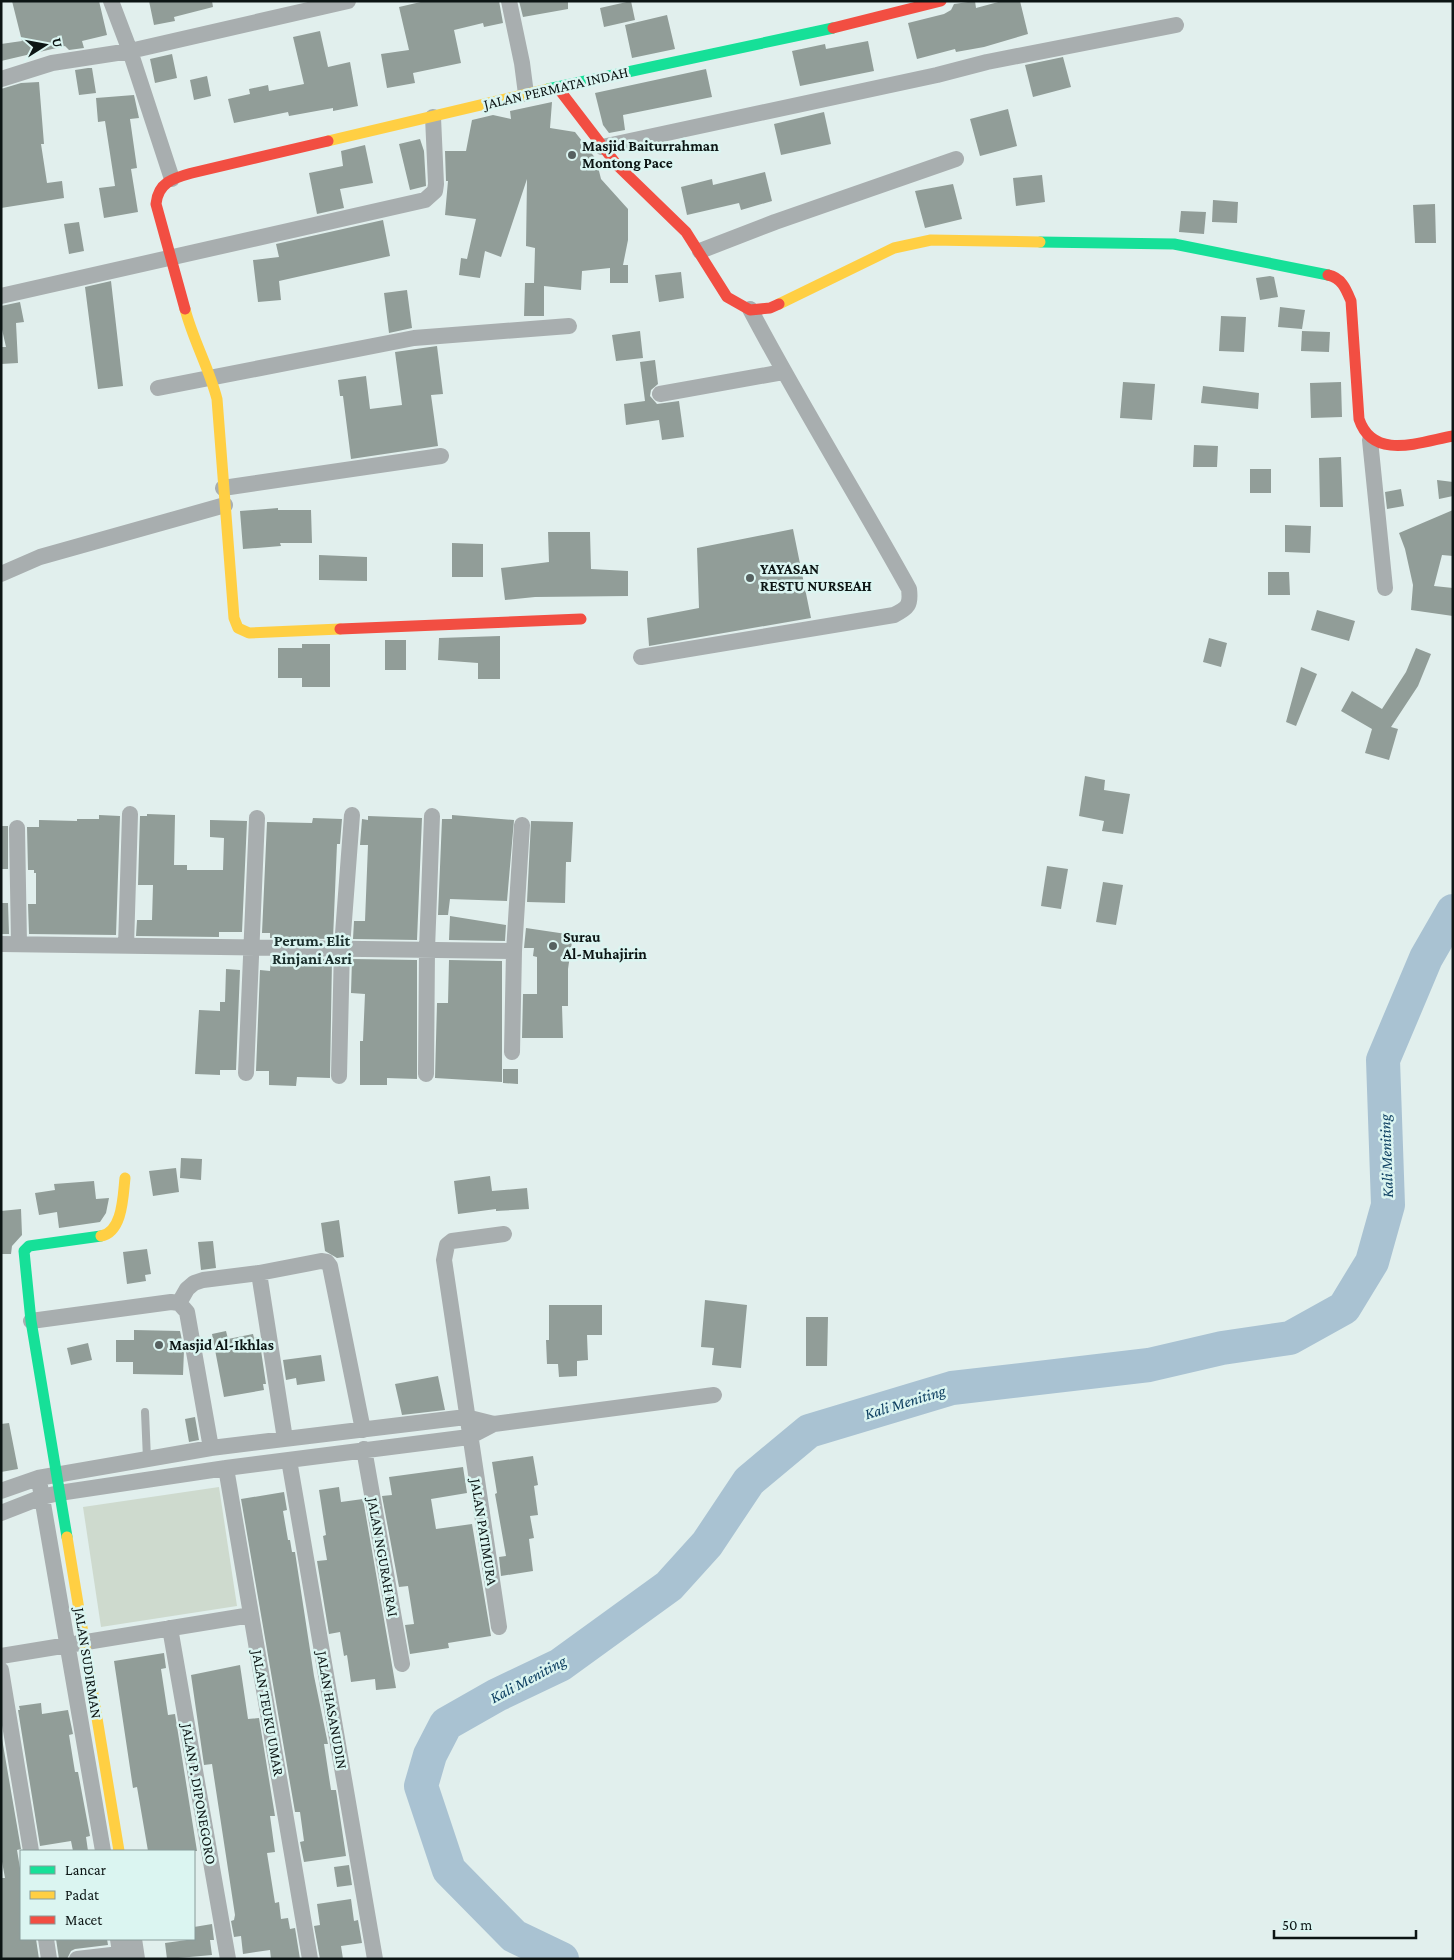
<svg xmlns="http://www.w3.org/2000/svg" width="1454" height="1960" viewBox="0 0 1454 1960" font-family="'Crimson Pro',serif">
<rect width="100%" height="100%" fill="#e1efed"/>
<path fill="#cedace" d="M219,1487L237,1606L101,1627L83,1507Z"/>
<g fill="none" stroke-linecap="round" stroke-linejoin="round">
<path stroke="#a9c2d2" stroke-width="34" d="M562,1959L514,1936L449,1870L421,1786L430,1755L446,1724L497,1695L560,1665L669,1586L707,1544L749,1481L809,1431L952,1388L1149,1365L1222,1348L1290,1338L1344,1308L1372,1262L1388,1205L1383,1060L1426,958L1453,911"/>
</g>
<path fill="#919d98" d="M12,1H99L107,35L82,41L84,48L69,50L65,46L1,61V44L22,41Z
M149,1H212L213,7L174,17L175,21L154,25Z
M425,1H499L503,23L484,27L483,23L454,30L461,63L413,73L415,83L387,88L381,54L409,50L399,7Z
M519,1H568V9L523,17Z
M631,1L635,20L604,27L600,8Z
M975,1L976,8L1002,1H1020L1028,34L984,47L956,52L955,49L917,59L908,23L944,14L951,10L954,4Z
M667,15L675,49L632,58L625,25Z
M320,31L328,67L350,62L358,106L333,111V108L289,116L288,112L234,123L228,99L250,94L249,89L268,85L269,91L304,84L293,37Z
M868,41L874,71L800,86L792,51L825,44L826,49Z
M172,54L177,78L155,83L150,59Z
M1063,57L1071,87L1033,97L1025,65Z
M88,68H92L96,93L79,95L75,70Z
M706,69L712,97L623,115L625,130L609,133L603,125L595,93Z
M207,76L211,96L194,100L190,80Z
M39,82L44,144H41L47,183L62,181L64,198L1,208V89L21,83Z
M134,95L139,118L130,119L137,168L131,169L138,212L104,218L99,188L115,186L105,121L98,122L96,98Z
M552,102L550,128L575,132L596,159L601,179L628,209V240L623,265H628V283H610V268L582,271L581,290L544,286V316H524L525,283H534L535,248L526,246L527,179L501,257L485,251L480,278L459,275L461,258L467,259L476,219L445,215L448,181H446L445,151H466L472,120L493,115L511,119L510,111Z
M1008,109L1017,146L980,156L970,119Z
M824,112L831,144L781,155L774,124Z
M420,139L424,151L426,186L410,190L399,144Z
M365,145L373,183L340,189L344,208L317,214L309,173L343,166L341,151Z
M765,172L772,201L741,210L739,203L687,215L681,187L712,179L713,185Z
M1042,175L1045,202L1016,206L1013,178Z
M953,184L962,219L925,228L915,191Z
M1213,200L1238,202L1237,223L1212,222Z
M1435,204L1436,243H1415L1413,205Z
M1181,211L1206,212L1204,234L1179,232Z
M383,220L390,256L279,281L281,300L258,302L253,260L279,257L276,244Z
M79,222L84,251L69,254L64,224Z
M681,272L684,298L659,302L655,275Z
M1270,276L1274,277L1278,297L1260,300L1256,278Z
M111,281L123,386L98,389L85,287Z
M407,290L412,328L389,333L384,293Z
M20,302L24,322L16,323L18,363L1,364V347H6L1,325V306Z
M1280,307L1305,310L1302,329L1278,327Z
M1221,316L1246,317L1244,352L1219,351Z
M640,331L643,358L616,361L612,335Z
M1302,331L1330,332L1329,352L1301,351Z
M437,346L443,394L431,395L438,446L351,459L343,396H340L338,380L366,376L370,409L402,405L395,352Z
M655,360L658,384L651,390L650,396L657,404L679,401L684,437L662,440L659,420L626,425L624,404L645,401L640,362Z
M1123,382L1155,384L1152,420L1120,418Z
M1341,382L1342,417L1311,418L1310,383Z
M1203,386L1259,393L1258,409L1201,403Z
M1194,445L1218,446L1217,467H1193Z
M1341,457L1343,507H1320L1319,458Z
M1250,469H1271V493H1250Z
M1437,480L1453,482V496L1439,499Z
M1401,489L1404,506L1387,509L1385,492Z
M278,508V510H311L312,543H280L281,546L243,549L240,511Z
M1453,510V556L1442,555L1434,586L1453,588V616L1411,610L1413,585L1405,549L1399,533Z
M1285,525L1311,526L1310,553L1285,552Z
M793,529L811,618L649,646L647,618L699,608L697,548Z
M548,532H590L591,569L628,571V596L535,597L505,600L501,568L549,562Z
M452,543L483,544V577H452Z
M319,555L367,557V581L319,580Z
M1268,572H1289L1290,595H1268Z
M1317,610L1355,621L1349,641L1311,630Z
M500,636V679H478V663L438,660L439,638Z
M1209,638L1227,643L1221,667L1203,662Z
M385,640H406V670H385Z
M302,644H330V687H302V678H278V648H302Z
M1416,648L1431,654L1418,686L1391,727L1398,729L1389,760L1365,753L1372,729L1341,711L1352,691L1382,709L1406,672Z
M1301,667L1317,674L1296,726L1286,722Z
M1085,776L1105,780L1104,790L1130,794L1123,834L1102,831L1104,821L1079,816Z
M147,814L175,815L174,865H187V870H223L224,838L210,837V820L247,821L242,932H219V937L136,936L137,920H152L153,885H138L140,816H147Z
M99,815L120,816L116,935L29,934L28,904H36V873H34V870H28L27,827H39V820L77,821V819H99Z
M452,815L514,820L507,901L450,899L448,915H438L442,819H452Z
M368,816L422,818L417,940L353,939L354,921H365L368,845H360L362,819L368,820Z
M313,818L342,819L340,844H337L333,939L270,938V933H262L267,822L312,823Z
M531,821L573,822L571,862H566L565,903L527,902Z
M1,826H8V869H1Z
M1047,866L1068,869L1061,909L1041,906Z
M1103,882L1123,885L1116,925L1096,922Z
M1,903H8L9,934H1Z
M450,916L506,925L505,941L449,940Z
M526,928L573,935L568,969V1006H562L563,1038H522L523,994H537V957L533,956L534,948H524Z
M271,958L332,959L330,1078L297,1077L296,1086L269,1085V1071H256L260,970L270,971Z
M352,959L417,960V1079L387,1078V1085H360V1041H363L365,994L351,993Z
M449,960L502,961V1082L435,1078L437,1003H448Z
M226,969L240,970L236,1070H220V1075L195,1074L199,1010L220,1011V1002H225Z
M503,1069H518V1084L503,1083Z
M181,1158L202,1159L201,1180L180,1178Z
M176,1168L179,1192L153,1196L149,1171Z
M490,1176L492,1191L527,1188L529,1209L496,1211V1209L458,1214L454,1181Z
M94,1181L96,1199L109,1198L106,1213L100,1222L59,1228L57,1212L39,1215L35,1193L55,1190L54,1184Z
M21,1209L22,1235L12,1246L11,1254H1V1211Z
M339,1220L344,1257L337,1258L325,1251L321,1223Z
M213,1241L216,1268L201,1270L198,1242Z
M147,1249L151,1274L145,1275L146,1281L127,1284L123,1252Z
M705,1300L747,1305L741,1368L712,1365L714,1348L701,1347Z
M549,1305H602V1335H587L588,1360L577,1361V1376L559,1377L558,1364H547L546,1340H549Z
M806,1317H828L827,1366H806Z
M134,1330L180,1331L184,1350L183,1375L133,1374V1362H116V1340H134Z
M226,1331L228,1339L253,1334L254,1338L259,1337L266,1384H263L264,1390L224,1397L212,1334Z
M88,1343L92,1360L71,1365L67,1348Z
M321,1355L325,1381L297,1385L296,1378L286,1380L283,1360Z
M438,1376L445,1410L402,1415L395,1384Z
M195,1417L199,1440L189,1442L185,1419Z
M9,1423L18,1469L1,1472V1424Z
M533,1456L538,1485L534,1486L538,1515L530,1516L534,1538L529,1539L533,1571L501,1576L499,1557L506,1556L495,1494L497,1493L492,1462Z
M463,1467L467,1493L431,1499L436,1529L472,1524L491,1636L448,1643L449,1648L410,1654L405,1625L414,1624L408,1586L399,1587L382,1496L392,1495L389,1477Z
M339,1487L341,1502L363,1499L396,1688L376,1690L375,1679L351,1682L347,1655L344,1656L340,1632L329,1634L317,1561L327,1560L323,1536L326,1535L319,1490Z
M284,1492L287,1510L283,1511L288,1540H290L292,1552H295L314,1676L328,1744H324L331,1790H336L346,1856L304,1862L300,1842L304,1841L300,1812H295L241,1499Z
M164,1653L166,1668L161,1669L168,1715L175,1714L197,1851H148L137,1787L133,1788L114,1661Z
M240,1665L248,1719L259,1718L275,1816H270L275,1852L267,1853L275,1903L279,1902L281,1919L288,1918L290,1929L295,1928L300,1959H271L270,1950L243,1954L241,1936L234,1937L231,1921L234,1920L235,1915L212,1764L204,1765L191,1675Z
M41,1703L42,1714L68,1710L73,1734L69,1735L75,1772H78L90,1836L86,1837L88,1851H73L71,1841L40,1846L18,1710H20L19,1706Z
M1,1733L21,1849L17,1850L21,1874V1939H36L39,1959H1V1878H5L1,1856Z
M349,1865L352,1885L337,1887L334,1867Z
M351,1899L354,1921L358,1920L362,1943L341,1946L343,1959H320L314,1926L320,1925L317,1904Z
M212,1924L214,1940H210L212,1955L167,1959L165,1943L194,1939V1927Z
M56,1939H107L108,1945L75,1949L71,1951L67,1959H59Z"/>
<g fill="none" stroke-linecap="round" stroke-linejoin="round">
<path stroke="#a8aeaf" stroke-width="8" d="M145,1412L147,1459"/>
<path stroke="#a8aeaf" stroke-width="16" d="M111,1L130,51L172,179
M509,1L522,63L526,94
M1,79L52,63L130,51L348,1
M602,147L937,75L987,62L1176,25
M700,251L775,222L956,159
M1,296L425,200L435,191L436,184L433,117
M158,388L414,338L569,326
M660,394L783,372
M1370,440L1385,588
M223,488L441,456
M1,574L40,557L225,505
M641,657L894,615C908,608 911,605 909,589C857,495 800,404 750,309
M17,828L19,944
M1,944L514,951
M126,946L130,814
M512,1052L514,951L522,825
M246,1073L257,818
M426,1074L427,949L432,816
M339,1076L342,947L352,815
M259,1273L285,1439
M179,1303L187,1289L194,1283L203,1280L259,1273L321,1261L327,1262L330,1266L363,1430
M31,1321L171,1302L179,1303L187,1312L211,1448
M364,1449L402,1664
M289,1460L375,1959
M226,1468L310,1959
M40,1486L103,1851
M1,1491L38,1478L211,1448L466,1417L494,1424L714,1395
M1,1513L42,1497L59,1493L226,1468L469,1437L494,1424
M499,1627L444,1260L447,1245L452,1241L504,1234
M170,1628L228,1959
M1,1656L251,1615
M1,1670L31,1851
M46,1939L49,1959
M118,1939L121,1959
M134,1939L137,1959
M77,1959L120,1954"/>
<path stroke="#16e098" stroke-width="11" d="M548,89L833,28
M1040,242L1174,244L1328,275
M67,1537L31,1321L24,1251L29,1246L101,1236"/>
<path stroke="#ffcf43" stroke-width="11" d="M328,141L548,89
M779,304L894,248L931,240L1040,242
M185,309C193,340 209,368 217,399L234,618L238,628L249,633L340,629
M101,1236C123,1232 123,1195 125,1178
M67,1537L119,1851"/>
<path stroke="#f24e42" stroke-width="11" d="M833,28L941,1
M558,88L617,165L686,232L727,297L750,310L770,308L779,304
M1328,275C1342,278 1346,289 1351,301L1359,419C1373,461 1420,442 1453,436
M185,309L156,204C158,182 174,178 192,173L328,141
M340,629L581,619"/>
</g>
<g fill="#576160" stroke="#dbf5f1" stroke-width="2">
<circle cx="572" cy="155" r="5"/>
<circle cx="750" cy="578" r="5"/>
<circle cx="553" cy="946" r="5"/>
<circle cx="159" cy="1345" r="5"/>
</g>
<g text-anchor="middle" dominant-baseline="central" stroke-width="5" stroke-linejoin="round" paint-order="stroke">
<g font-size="15" fill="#0c1514" stroke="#dbf5f1">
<text transform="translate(556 88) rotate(-13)">JALAN PERMATA INDAH</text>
<text transform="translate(484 1532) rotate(81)">JALAN PATIMURA</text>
<text transform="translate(383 1557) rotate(80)">JALAN NGURAH RAI</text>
<text transform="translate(88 1663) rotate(81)">JALAN SUDIRMAN</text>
<text transform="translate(332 1710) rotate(80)">JALAN HASANUDIN</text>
<text transform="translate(268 1713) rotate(80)">JALAN TEUKU UMAR</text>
<text transform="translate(199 1794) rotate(80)">JALAN P. DIPONEGORO</text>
</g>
<g font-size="15" font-weight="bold" fill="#0c1514" stroke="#dbf5f1" text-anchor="start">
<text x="582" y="146">Masjid Baiturrahman<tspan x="582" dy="17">Montong Pace</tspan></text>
<text x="760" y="569">YAYASAN<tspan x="760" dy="17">RESTU NURSEAH</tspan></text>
<text x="563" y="937">Surau<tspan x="563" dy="17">Al-Muhajirin</tspan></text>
<text x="169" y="1345">Masjid Al-Ikhlas</text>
</g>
<g font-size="16" font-weight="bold" fill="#1a2f2c" stroke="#dbf5f1">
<text x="312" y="940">Perum. Elit<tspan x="312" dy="18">Rinjani Asri</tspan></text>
</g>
<g font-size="16" font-style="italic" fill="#0c3e60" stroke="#dbf5f1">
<text transform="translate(1386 1156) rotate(-92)">Kali Meniting</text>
<text transform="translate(905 1402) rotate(-17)">Kali Meniting</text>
<text transform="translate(528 1679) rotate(-28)">Kali Meniting</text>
</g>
</g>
<rect width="1454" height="1960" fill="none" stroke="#0c1514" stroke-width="5"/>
<rect x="20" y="1850" width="175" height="90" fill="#dbf5f1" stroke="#889b99"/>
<rect x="30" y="1866" width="25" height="8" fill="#16e098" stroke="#889b99"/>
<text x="65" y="1875" font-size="15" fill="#0c1514">Lancar</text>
<rect x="30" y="1891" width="25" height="8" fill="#ffcf43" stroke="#889b99"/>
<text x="65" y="1900" font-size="15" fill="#0c1514">Padat</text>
<rect x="30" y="1916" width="25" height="8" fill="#f24e42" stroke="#889b99"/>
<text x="65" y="1925" font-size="15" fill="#0c1514">Macet</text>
<g transform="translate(45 45) rotate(79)" stroke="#dbf5f1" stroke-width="4" paint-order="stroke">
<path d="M0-4L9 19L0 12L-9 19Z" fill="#0c1514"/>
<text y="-8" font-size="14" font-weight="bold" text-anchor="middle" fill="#0c1514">U</text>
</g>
<path d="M1274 1930v8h142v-8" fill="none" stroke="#0c1514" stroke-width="2.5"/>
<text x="1282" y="1930" font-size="15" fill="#0c1514" stroke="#dbf5f1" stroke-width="4" paint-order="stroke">50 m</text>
</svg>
